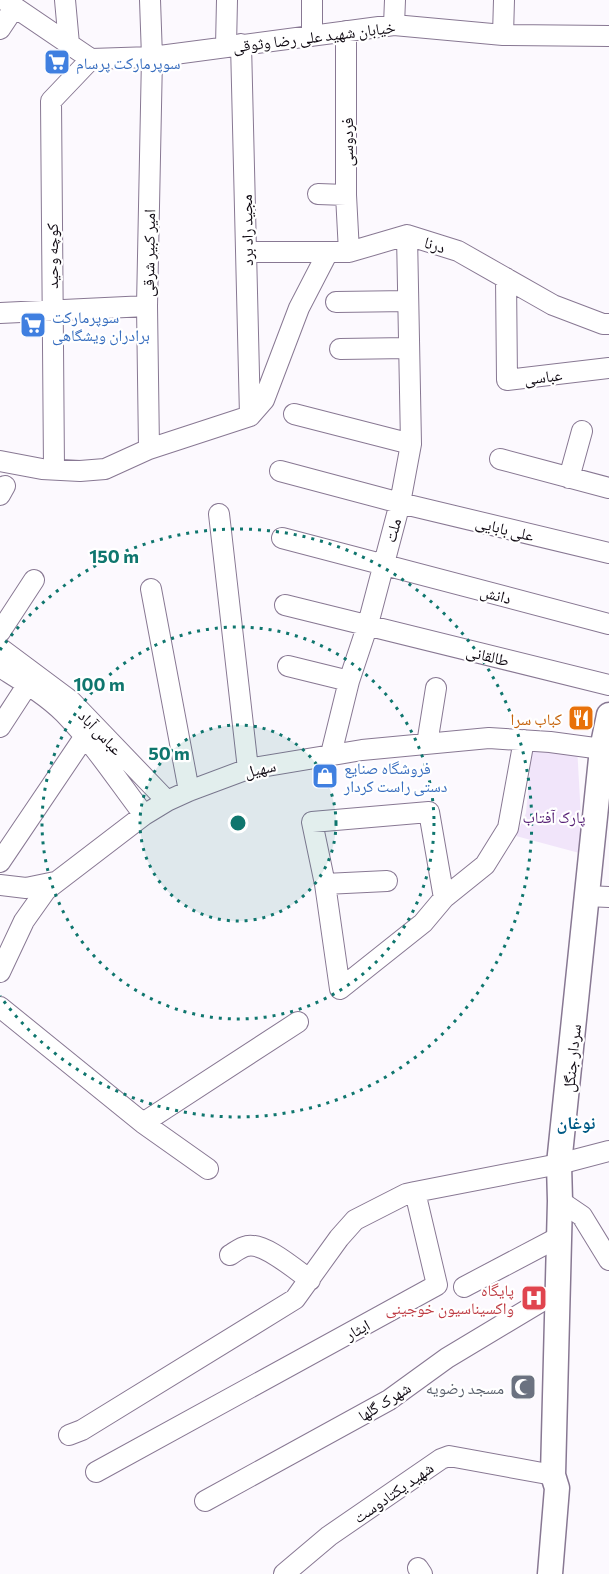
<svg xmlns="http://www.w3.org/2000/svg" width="609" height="1574" viewBox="0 0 609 1574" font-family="Commissioner,'Noto Naskh Arabic',sans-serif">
<rect width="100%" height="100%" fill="#fcf9fe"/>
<path fill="#f1e5fa" d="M577,746L583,854L516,836L526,813L532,747Z"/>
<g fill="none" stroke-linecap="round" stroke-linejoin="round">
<g stroke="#887893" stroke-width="22">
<path id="minor" d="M4,0L91,59
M65,0L69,44
M394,25L395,0
M0,29L14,8
M346,31V195L349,252
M503,35L504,0
M312,36V0
M241,44L250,416
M226,46L227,0
M91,59L152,57L394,25L503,35L609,36
M318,194L346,195
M247,252H349L407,235L458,251L553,305L603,324H609
M506,278L507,380L609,368
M336,302L408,301
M0,313L147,306
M340,349L408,348
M294,414L411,444
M149,449L147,306L152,57L150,0
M500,459L609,488
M0,461L42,469L80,471L105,469L149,449L250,416L264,400L299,308L328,252
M54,469L51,101L91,59
M280,471L400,503L609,553
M569,478L582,431
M0,495L5,486
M219,514L248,769
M282,538L609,624
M151,589L189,791
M285,605L609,685
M0,632L34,580
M0,648L71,701L167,801
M288,666L349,681
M0,667C22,681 46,695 64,713C94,744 118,781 144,815
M0,727L28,684
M427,744L436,688
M331,754L349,681L368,624L400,503L411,444L407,235
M0,862L85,736
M325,884L387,881
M0,885L26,888L55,882
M586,896L609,897
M444,898L429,812L312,822L325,884L340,989L423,923L444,898L485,865L508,828L524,740
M0,972L24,921L46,890L144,815L167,801L189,791L248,769L362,750L489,738L550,742L602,749
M0,1007L143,1123L208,1169
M143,1123L298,1022
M560,1201L582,1216L609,1260
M230,1255C235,1252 241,1247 247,1246C264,1242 296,1270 310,1280
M464,1287L559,1237
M69,1435L82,1430L295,1299L339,1238L355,1220L406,1194L415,1192
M96,1472L437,1285L415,1192L559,1164L609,1151
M205,1501L389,1400L447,1358L557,1292
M418,1568L422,1574
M284,1574L329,1536L441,1459L449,1456L553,1475"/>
</g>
<g stroke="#887893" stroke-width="27">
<path id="major" d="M550,1574L557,1488L553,1475L560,1201L559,1164L602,749L609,715"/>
</g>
<use href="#minor" stroke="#fff" stroke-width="20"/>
<use href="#major" stroke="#fff" stroke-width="24"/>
</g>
<circle cx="238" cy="823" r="98" fill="#0f766e" fill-opacity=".12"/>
<g fill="none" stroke="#0f766e" stroke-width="3" stroke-dasharray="3 6">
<circle cx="238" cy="823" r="98"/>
<circle cx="238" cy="823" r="196"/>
<path d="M0 650A294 294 0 1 1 0 996"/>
</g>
<defs>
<g id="supermarket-square" transform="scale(1.35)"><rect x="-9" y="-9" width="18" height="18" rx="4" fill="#3f7fe0" stroke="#fff"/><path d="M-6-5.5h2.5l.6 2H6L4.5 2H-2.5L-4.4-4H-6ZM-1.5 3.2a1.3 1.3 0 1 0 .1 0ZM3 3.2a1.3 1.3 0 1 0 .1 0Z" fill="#fff"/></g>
<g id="restaurant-square" transform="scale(1.35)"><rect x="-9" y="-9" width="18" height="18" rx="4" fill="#e8710a" stroke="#fff"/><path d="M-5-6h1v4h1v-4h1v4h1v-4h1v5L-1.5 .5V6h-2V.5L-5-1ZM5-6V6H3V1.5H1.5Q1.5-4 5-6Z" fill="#fff"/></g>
<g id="shop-square" transform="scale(1.35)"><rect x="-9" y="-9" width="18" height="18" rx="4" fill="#3f7fe0" stroke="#fff"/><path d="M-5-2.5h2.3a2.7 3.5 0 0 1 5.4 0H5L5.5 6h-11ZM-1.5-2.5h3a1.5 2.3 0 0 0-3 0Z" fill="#fff"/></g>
<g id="hospital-square" transform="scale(1.35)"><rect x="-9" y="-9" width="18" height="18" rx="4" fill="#e0444e" stroke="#fff"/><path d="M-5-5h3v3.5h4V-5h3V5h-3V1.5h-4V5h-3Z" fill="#fff"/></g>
<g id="mosque-square" transform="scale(1.35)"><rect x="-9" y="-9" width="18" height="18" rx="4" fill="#6b7280" stroke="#fff"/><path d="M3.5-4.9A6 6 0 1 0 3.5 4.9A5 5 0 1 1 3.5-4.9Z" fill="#fff"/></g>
</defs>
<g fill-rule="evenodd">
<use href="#supermarket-square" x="57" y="62"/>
<use href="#supermarket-square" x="33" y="325"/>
<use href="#restaurant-square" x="581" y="718"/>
<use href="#shop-square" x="325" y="776"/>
<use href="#hospital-square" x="534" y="1298"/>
<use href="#mosque-square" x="523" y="1387"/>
</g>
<g text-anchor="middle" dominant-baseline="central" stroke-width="4.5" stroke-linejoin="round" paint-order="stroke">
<g font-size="16" fill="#0f0912" stroke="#fff">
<text transform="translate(314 36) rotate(-7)">خیابان شهید علی رضا وثوقی</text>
<text transform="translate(346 142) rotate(-90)">فردوسی</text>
<text transform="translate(246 230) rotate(-91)">مجید راد برد</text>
<text transform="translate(435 244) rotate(18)">درنا</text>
<text transform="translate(148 253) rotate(-89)">امیر کبیر شرقی</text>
<text transform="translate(51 256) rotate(-90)">کوچه وحید</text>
<text transform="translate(543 376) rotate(-7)">عباسی</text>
<text transform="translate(505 528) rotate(14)">علی بابایی</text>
<text transform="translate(392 530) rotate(-74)">ملت</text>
<text transform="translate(496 594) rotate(15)">دانش</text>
<text transform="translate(488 655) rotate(14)">طالقانی</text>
<text transform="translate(101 732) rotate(46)">عباس آباد</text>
<text transform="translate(260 768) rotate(-12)">سهیل</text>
<text transform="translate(571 1058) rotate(-84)">سردار جنگل</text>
<text transform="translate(357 1329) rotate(-29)">ایثار</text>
<text transform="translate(384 1401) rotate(-32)">شهرک گلها</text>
<text transform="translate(393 1492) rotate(-35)">شهید یکتادوست</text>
</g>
<g font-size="16" fill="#366cbe" stroke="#fff" text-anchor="start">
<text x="76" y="62">سوپرمارکت پرسام</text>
<text x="52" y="316">سوپرمارکت<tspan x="52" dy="18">برادران ویشگاهی</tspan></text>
<text x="344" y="767">فروشگاه صنایع<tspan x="344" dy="18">دستی راست کردار</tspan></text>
</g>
<g font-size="16" fill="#c56008" stroke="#fff" text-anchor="end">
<text x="562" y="718">کباب سرا</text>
</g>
<g font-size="16" fill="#572176" stroke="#fff">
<text x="554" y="816">پارک آفتاب</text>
</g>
<g font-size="16" fill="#be3a42" stroke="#fff" text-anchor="end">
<text x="514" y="1289">پایگاه<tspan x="514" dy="18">واکسیناسیون خوجینی</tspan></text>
</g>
<g font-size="16" fill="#5b616d" stroke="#fff" text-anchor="end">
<text x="504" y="1387">مسجد رضویه</text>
</g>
<g font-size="18" font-weight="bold" fill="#005a85" stroke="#fff">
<text x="576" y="1122">نوغان</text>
</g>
</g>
<circle cx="238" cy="823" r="9" fill="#0f766e" stroke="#fff" stroke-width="3"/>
<g font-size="18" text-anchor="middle" font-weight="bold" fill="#0f766e" stroke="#fff" stroke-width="4.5" stroke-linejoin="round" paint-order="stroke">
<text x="114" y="563">150 m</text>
<text x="99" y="691">100 m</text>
<text x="169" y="760">50 m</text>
</g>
</svg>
